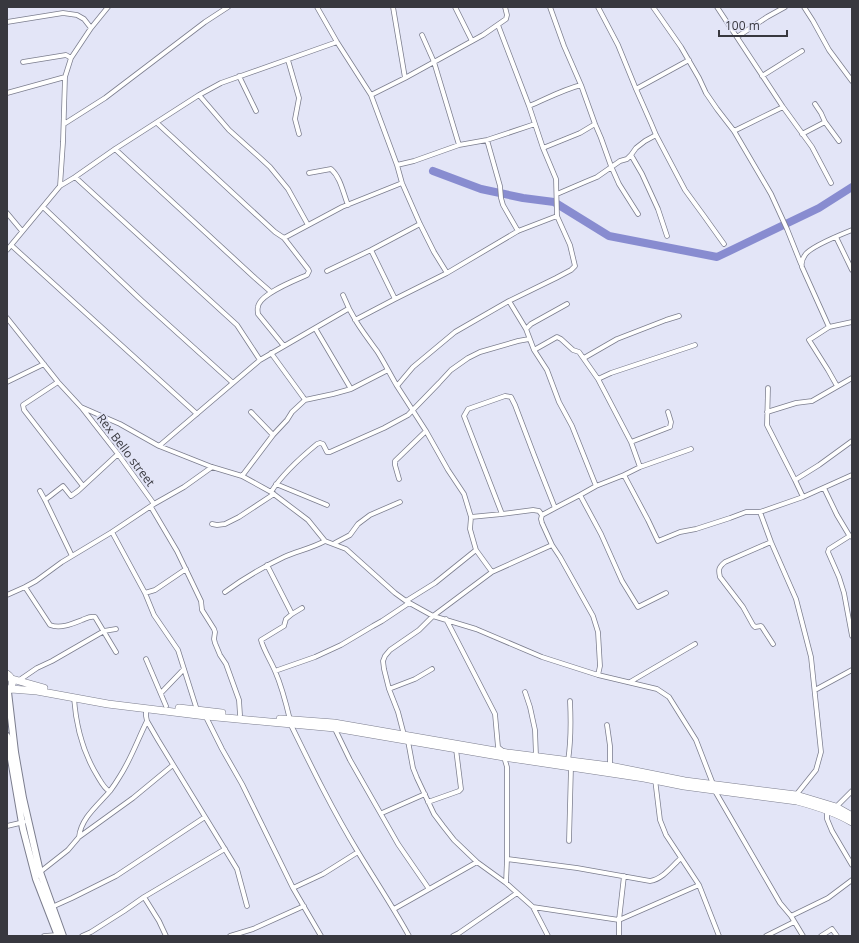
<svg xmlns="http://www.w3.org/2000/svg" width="859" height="943" viewBox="0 0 859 943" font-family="'Open Sans',sans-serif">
<rect width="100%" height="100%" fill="#e3e5f7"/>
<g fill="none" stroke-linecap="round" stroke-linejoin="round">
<path stroke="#888cd0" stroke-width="8" d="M433,171L481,189L523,198L554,202L609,236L717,257L819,208L852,187"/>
<g stroke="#7c7e8e" stroke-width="5.5">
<path id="street" d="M317,7L337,42L371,95L397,165L402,183L420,224L434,252L447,273
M393,7L405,78
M455,7L472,41
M550,7L564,46L581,85L595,124L601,138L611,166L619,184L638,214
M598,7L618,45L636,89L651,123L656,135L685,190L704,216L724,244
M653,7L681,47L699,78L706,93L717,109L734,131L771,194L787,229L801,264
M717,7L783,107L812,147L831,183
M804,7L813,21L829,50L852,81
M7,22L63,13L77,15L84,19L91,28
M422,35L434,62L459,145
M737,37L767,17L785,7
M288,60L299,98L295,119L299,134
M23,62L66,55L71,58
M239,76L256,111
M762,76L802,51
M636,89L689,60
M7,93L65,77
M199,95L229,130L257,155L270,167L288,189L308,225
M371,95L405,78L483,35L506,19L507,15L505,7
M815,104L821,113L825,122L839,141
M529,106C546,99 562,90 581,85
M157,123L275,232L284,238L308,269L309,271L307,275C296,280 259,294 258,307C257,310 258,312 258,314L284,346
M64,124L105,98L205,22L228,7
M734,131L783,107
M802,134L825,122
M487,140L500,186L501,198L503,205L518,231
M543,148L580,133L595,124
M115,149L255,278L271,292
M631,155L642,174L658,209L667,236
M397,165L414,161L459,145L487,140L535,124
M309,173L331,169C341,178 343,193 348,205
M75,177L237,325L260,360
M60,186L75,177L115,149L199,95L221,83L337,42
M557,194L585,182L597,177L620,161L627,159L631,155L636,148L645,141L656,135
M43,207L141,300L233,383
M7,213L22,231
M836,237L852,270
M284,238L342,207L402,183
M11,245L197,414
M7,250L60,186L63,142L65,77L71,58L91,28L108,7
M371,250L395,299
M327,271L371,250L420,224
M343,295C352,318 363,332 377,351C384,362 390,374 397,386
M509,301L526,329L534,350L547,370L559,402L572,426L596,486
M7,318L58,382L81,407L120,424L159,446L212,467L242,476L271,492L308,520L325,541L346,549L395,593L406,601L433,616L476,629L542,657L598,675L657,689L669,697L696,740L713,784
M355,320L395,299L447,273L518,231L557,216
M829,327L802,267C801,263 803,258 805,255C810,247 842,234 852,230
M315,328L351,389L388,370
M526,329L531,324L567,304
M534,350L557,337L561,339L573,350L579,352L598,379L631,442L640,467
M271,353L303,397L305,400
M584,358L617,339L666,320L679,316
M598,379L611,373L695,345
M7,382L44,364
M58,382L23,405L24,410L83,486
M837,386L828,370L809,340L829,327L852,322
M768,388L767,425L795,480L803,497
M82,408L118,454L154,504
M251,412L273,435
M767,412L796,403L812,401L852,378
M631,442L670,427L671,422L668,412
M159,446L260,360L348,309
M624,475L648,520L658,541L680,532L696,529L730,518L746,512H760L803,497L852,475
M242,476L273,435L287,420L292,412L305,400L333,394L351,389
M399,479L395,465V461L426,431
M795,480L819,465L852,441
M276,484L327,505
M824,488L837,515L849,535L852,537
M40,491L45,500L72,556
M271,492C283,473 300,458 317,444L320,443L323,444L327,452H330L384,428L408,415L439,383L451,370L468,358L480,352L518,341L529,339
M580,495L601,534L622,581L638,607L666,593
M45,500L63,486L71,496L78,491L118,454
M151,507L177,551L201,601L202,610L214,629L215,632L214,639L215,643L220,655L226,664L239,700L240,715
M760,512L771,542L796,599L811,657L821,752L816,770L796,795
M502,514L533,510L539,511L542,515
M471,517L502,514L464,416L468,409L505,396L511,397L515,405L534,455L555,508
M212,524L217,525L225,524L239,517L274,494
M112,532L145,593L155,590L186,569
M849,535L848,537L829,549L828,552L839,577L844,593L852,636
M771,542L725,562C719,567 718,569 720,577L743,607L753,625L755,627L761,626L762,627L773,644
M334,544L335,543L350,535L358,524L370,515L400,502
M267,565L292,614
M492,572L476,550L470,529L471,517L464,494L448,470L426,431L397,386L413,367L455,332L509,301L556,278L571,270L575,266L570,245L557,216L556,179L543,148L529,106L498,25
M25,587L50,625C60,629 72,624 82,620C87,618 90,616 95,617L116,652
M225,592C244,578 263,567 284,557C298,551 312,548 325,541
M145,593L154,615L178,650L197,710
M7,595L25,587L36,581L62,562L112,532L154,504L184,487L212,467
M406,601L435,583L476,550
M446,619L495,714L498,747L504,752V757L507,767V859L506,883
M146,659L166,706
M275,671L315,657L341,645L373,626L382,621L409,603
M598,675L600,666L598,632L593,616L560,557L552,545L542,523L541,519L542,515L555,508L580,495L596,486L624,475L640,467L691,449
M18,681L37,668L52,661L104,631L116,629
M630,682L695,644
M389,689L415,679L432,669
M815,690L852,670
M525,692L530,707L535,730L536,756
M161,693L184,669
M74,698C76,726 83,753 98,777C101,782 104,788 109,791
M146,709V716L147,721L158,740L237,869L247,906
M205,715L222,749L242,784L293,888L321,936
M290,720C286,703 282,687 275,671C271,661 264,651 261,640L284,626L286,619L292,614L302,608
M291,725C312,768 333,811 358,852C375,880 393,907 409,936
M607,725L610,746V766
M334,727L350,760L398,844L429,889
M404,735L398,712L389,689L384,669L383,661L385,656L390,650L419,630L433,616L492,572L552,545
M408,741L413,768L417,778L434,814L443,826L454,840L477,862L506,883L533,907L548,936
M568,761C571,741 571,721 570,701
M655,779L660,820L666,835L699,885L719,936
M715,791L780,903L791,916L803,936
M428,802L459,791L461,789L456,749
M836,807L852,791
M827,811V819L832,831L852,865
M382,813L425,794
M7,826L24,822
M79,837C81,818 98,805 110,791C113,787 117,781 120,776C131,759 138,739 147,721
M569,841L571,767
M507,859L577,868L650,881C663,879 672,866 681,858
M40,872L68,850L79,837L133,798L173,765
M293,888L323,874L358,852
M144,897L159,921L166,936
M52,907L72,898L116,876L205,817
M533,907L619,920L699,885
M394,909L477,862
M791,916L828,898L852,880
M44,936L58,935
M82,936L91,932L124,911L144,897L225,849
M230,936L253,929L304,906
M453,936L459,933L517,893
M619,936V920L624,876
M766,936L794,922
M821,936L832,929L837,936"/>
</g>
<g stroke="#7c7e8e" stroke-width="8">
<path id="secondary" d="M8,692L15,752L23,798L40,872L63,936
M7,736L23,829L36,879L58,936"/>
</g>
<g stroke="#7c7e8e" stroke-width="8">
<path id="primary" d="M7,674C14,679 14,687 7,692
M12,679L44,688
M11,689L37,691L108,704L206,716L335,728L504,757L644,778L684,786L797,801C816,806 835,812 852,822
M179,708L222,713
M280,719L334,723L507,753L610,766L685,781L796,795L836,807L852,816"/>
</g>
<use href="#street" stroke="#fff" stroke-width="4"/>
<use href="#secondary" stroke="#fff" stroke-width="6"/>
<use href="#primary" stroke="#fff" stroke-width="7"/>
</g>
<g text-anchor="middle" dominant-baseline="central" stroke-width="4" stroke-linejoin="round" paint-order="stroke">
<g font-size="12" fill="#38383f" stroke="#e3e5f7">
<text transform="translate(126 450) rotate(53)">Rex Bello street</text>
</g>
</g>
<rect width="859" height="943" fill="none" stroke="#38383f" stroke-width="16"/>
<path d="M719 30v6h68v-6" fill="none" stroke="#38383f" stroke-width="2"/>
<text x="725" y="30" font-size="12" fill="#38383f" stroke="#e3e5f7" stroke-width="3" paint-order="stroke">100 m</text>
</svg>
